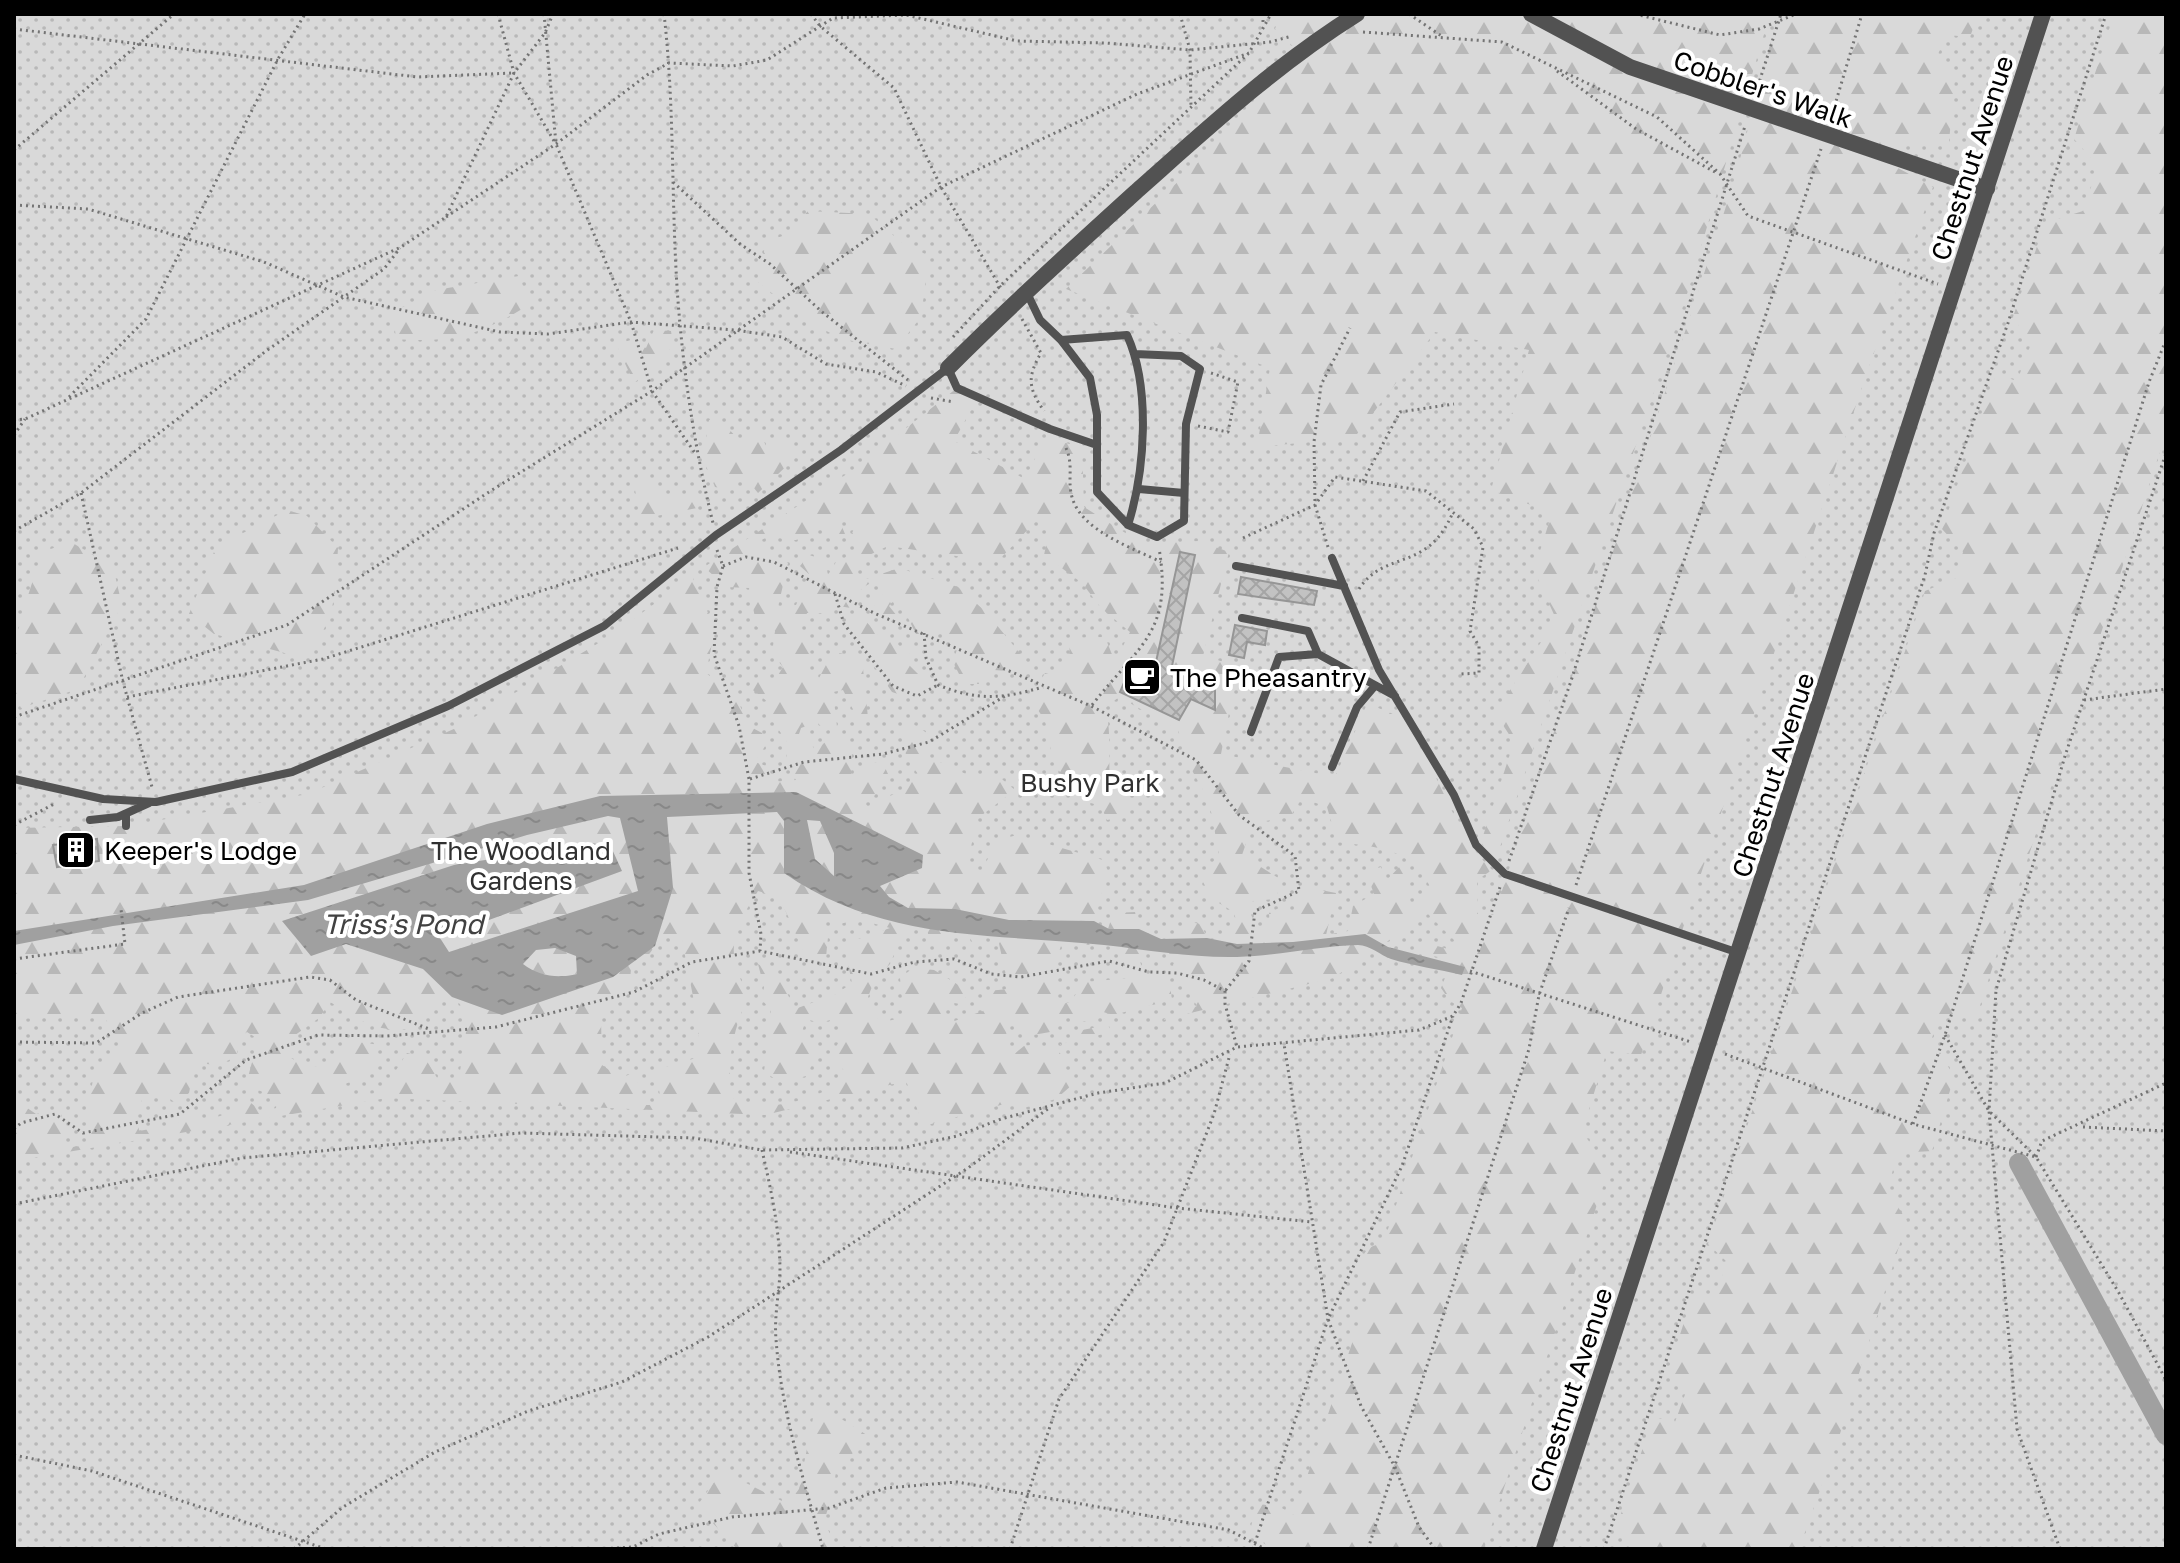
<svg xmlns="http://www.w3.org/2000/svg" width="2180" height="1563" viewBox="0 0 2180 1563" font-family="'Golos Text',sans-serif">
<defs>
<pattern id="grass-dots" width="8" height="8" patternUnits="userSpaceOnUse" patternTransform="scale(2)"><rect width="8" height="8" fill="#d9d9d9"/><path d="M2 2h.1M6 6h.1" fill="none" stroke="#b8b8b8" stroke-width="1.8" stroke-linecap="round"/></pattern>
<pattern id="forest-firs" width="22" height="20" patternUnits="userSpaceOnUse" patternTransform="scale(2)"><rect width="22" height="20" fill="#d9d9d9"/><path d="M5 1l3.5 6h-7zM16 11l3.5 6h-7z" fill="#b8b8b8"/></pattern>
<pattern id="water-ripples" width="26" height="14" patternUnits="userSpaceOnUse" patternTransform="scale(2)"><rect width="26" height="14" fill="#a0a0a0"/><path d="M2 4q2-2 4 0t4 0M15 11q2-2 4 0t4 0" fill="none" stroke="#888"/></pattern>
<pattern id="building-cross-hatch" width="8" height="8" patternUnits="userSpaceOnUse" patternTransform="scale(2)"><rect width="8" height="8" fill="#c2c2c2"/><path d="M0 0l8 8M0 8l8-8" fill="none" stroke="#a5a5a5"/></pattern>
</defs>
<rect width="100%" height="100%" fill="#fff"/>
<path fill="url(#grass-dots)" d="M14,14H2166V1549H14Z"/>
<path fill="url(#forest-firs)" fill-rule="evenodd" d="M1280,14H1770L1688,291L1495,862L1481,842L1514,742L1495,713L1556,619L1534,570L1552,513L1491,490L1529,350L1435,332L1354,438L1257,447L1270,368L1066,289L1306,59L1275,29Z
M1778,14H1968L1977,17L1970,37L1947,35L1937,56L1955,77L1949,142H1906L1898,168L1933,187L1865,378L1641,1055L1607,1051L1582,1132L1609,1168L1484,1549H1273L1249,1534L1257,1504L1278,1506L1294,1515L1373,1281L1360,1272C1362,1255 1364,1246 1383,1244L1462,1008L1450,1001L1441,988L1452,960L1419,953L1423,942L1455,951L1459,945L1428,914L1333,978L1162,1020L1197,1006L1173,965L1178,955L1143,951L1140,961L1144,975L1169,978L1172,1000L1113,1015L1097,1010L1092,1020L1075,1023L1068,1014L1059,1016L1050,1032L1033,1035L1006,1017L1007,1050L1013,1055L1024,1046L1038,1044L1043,1049L1072,1041L1077,1031L1108,1025L1112,1032L1057,1045L1072,1085L1056,1099L1027,1107L1008,1103L924,1126L906,1081L765,1115L387,1098L14,1161V1099L36,1114L61,1109L64,1148L89,1145L86,1119L94,1074L122,1046L103,1015L14,1019V828L126,826L308,794L456,728L612,635L692,576L715,629L706,673L737,697L747,725L762,733L767,743L755,762L769,767L772,782L796,780L785,763L789,745L770,717L768,702L749,687L753,678L766,677L774,682L783,667L772,654L775,631L757,627L749,588L726,587L704,567L853,470L957,388L978,397L954,441L1025,479L1045,438L1082,447L1084,507L1143,544L1199,541L1229,552L1203,656L1238,666L1221,754L1335,777L1367,704C1377,708 1394,712 1401,720C1439,765 1450,829 1492,870L1477,880L1478,914L1494,915L1734,182ZM851,519L858,521L852,533L857,552L836,562L828,575L825,560L809,555L800,566L810,575L796,605L778,607L788,563L770,555L761,540L772,535C792,544 804,541 820,527L836,545L845,534L840,522ZM1036,521L1050,527L1044,555L1082,583L1101,608L1130,632L1115,662L1105,637L1070,638L1069,663L1052,675L1045,673L1030,699L1045,720L1053,761L1077,799L1101,806L1107,820L1128,816L1127,801L1110,784C1108,760 1112,729 1105,708L1119,697L1178,730L1189,765L1209,801L1219,854L1201,878L1212,899L1234,912L1236,921L1220,941L1207,938L1201,924L1189,922L1181,938L1160,939L1139,929L1135,912L1113,913L1108,929L1094,921L1108,871L1103,860L1017,835L998,840L978,877L966,867L978,818L1015,790L997,775L979,780L929,757L927,733L905,719C897,740 905,757 918,774L906,788L868,807L862,800L874,796L888,774L882,761L867,764L859,775L851,776L852,748L846,735L832,737L815,750L808,738L798,737L801,728L817,722L825,731L837,727L833,692L843,690L859,721L868,718L863,668L865,653L892,692L916,700L929,685L904,660L915,648L899,646L895,640L877,634L858,612L848,621L852,638L865,652L860,657L833,652L819,678L809,669V644L798,636L807,613H828L832,605L851,608C856,593 863,583 880,581L886,592L872,601L880,618L888,624L897,616L889,606L897,596L920,642L944,630L959,643L953,662L964,684H981L994,670L1023,672L1031,667L986,612L958,587L899,568L857,582L859,560L888,546L997,562ZM1302,798L1327,807L1337,842C1383,848 1415,848 1434,895L1411,903L1405,883L1411,872L1402,864L1387,880L1381,867L1366,872L1374,894L1353,906L1348,931L1326,935L1336,893L1300,886L1292,920L1283,906L1269,913L1270,929L1255,925L1249,909L1253,901L1275,899L1283,881L1242,855L1253,823L1290,817ZM758,891L778,897C792,920 798,944 811,967L826,957L828,937L815,921L826,919L837,925L857,919L890,928L844,944L852,983L836,994L795,1009L778,975L758,964L764,987L762,1000L771,1010L764,1072L782,1083L806,1076L817,1055L802,1032L806,1019L820,1023L837,1018L842,1037L826,1063L843,1069L845,1081C812,1099 767,1116 731,1097C727,1059 733,1029 749,995C723,953 733,930 758,891ZM906,926L927,930L930,941L945,945L951,935L969,936L975,947L986,938L998,939L1009,989L987,991L983,1011L943,1025V1001L960,1004L970,992L934,970L913,968L900,978L904,1017L880,1023L868,997L875,979L890,964ZM664,934L681,935L699,1027L696,1058L655,1070L662,1105H644L635,1072L621,1078L602,1065L601,1019L629,993L631,969L644,961ZM1062,943L1119,947L1129,978L1085,982L1070,1002L1058,1005L1054,966ZM446,996L460,1004L466,1035L459,1077L439,1081L425,1058L407,1053L382,1092L352,1097L342,1085L369,1075L380,1045L352,1041C331,1064 320,1075 291,1058V1038L319,1018L330,1002C361,1020 371,1032 410,1029L426,1009ZM247,1032L258,1039L246,1085L277,1098L276,1108L262,1112L251,1103C223,1108 219,1129 188,1112L177,1124L139,1131L137,1108L146,1094L161,1093L176,1103L189,1093L195,1063L218,1065L238,1056L236,1040Z
M2114,14H2166V433L1977,1015L1939,1017L1932,1038L1954,1077L1932,1151L1898,1153L1887,1190L1907,1221L1839,1437L1799,1549H1630L1617,1526L1653,1417L1675,1422L1687,1389L1668,1371L1693,1295L1713,1301L1727,1262L1708,1244L1925,591L1956,578L1963,552L1942,529L1996,374L2017,381L2031,344L2013,317L2045,223L2083,211L2098,166L2074,139Z
M808,211L869,214L901,242L929,256L921,317L896,349L842,339L807,321L758,282L766,241L786,235Z
M519,276L530,304C481,335 453,343 396,339L393,312L436,290Z
M654,330L671,331L673,345L661,361L634,383L616,344L631,340L646,348Z
M709,420L723,423L740,441L747,432L760,433L766,446L782,440L796,457L758,493L745,477L735,478L729,490L715,487L703,459Z
M644,475L653,479L658,495H694L697,508L641,519L634,485Z
M287,510L307,516L338,548C335,595 337,622 303,658L214,634L189,614L216,547Z
M71,542L113,567L122,605L78,689L21,708C0,660 28,600 42,552Z
M816,1403L870,1437L836,1469L834,1490L824,1521L837,1549H737L697,1506L722,1471L788,1504L799,1489Z"/>
<path fill="url(#water-ripples)" fill-rule="evenodd" d="M796,792L923,855L922,868L880,886L889,897L908,908L955,909L1009,920L1094,921L1109,929H1139L1161,939L1207,938L1237,944L1293,942L1365,934L1388,947L1465,967L1462,975C1439,969 1413,966 1391,959C1380,955 1370,945 1358,945C1318,946 1277,956 1237,957C1192,958 1149,950 1104,945C989,933 884,942 784,873V821L777,812L667,817L673,888L655,946L613,977L502,1015L452,997L423,969L346,944L311,956L282,921L454,865L592,843L611,847L622,871L440,938L449,952L638,891L620,818L608,816L527,835L308,900L113,926L14,945V931L304,885L487,824L600,796ZM807,820L820,821L834,853V876L815,859ZM555,948L576,956L577,974C557,979 539,976 523,964L536,950Z"/>
<g fill="none" stroke-linecap="round" stroke-linejoin="round">
<path stroke="#a0a0a0" stroke-width="20" d="M2019,1163L2166,1435"/>
</g>
<path fill="url(#building-cross-hatch)" stroke="#969696" stroke-width="2" d="M1180,552L1195,555L1172,666L1215,686V710L1191,699L1179,720L1120,692L1133,662L1154,671Z
M1241,577L1317,591L1314,605L1238,594Z
M1235,625L1267,631L1265,645L1247,642L1244,658L1229,655Z
M97,839L99,861L57,867L53,845Z"/>
<g fill="none" stroke-linecap="round" stroke-linejoin="round">
<path stroke="#747474" stroke-width="3" stroke-dasharray="2 4" stroke-linecap="butt" d="M498,14L514,73L554,141
M544,14L556,144L631,322L652,391L695,453
M664,14C676,117 670,221 680,324C686,391 697,458 713,523
M811,14L820,26L894,88L941,187L1002,290
M1180,14L1190,50L1191,108
M1263,14V26
M1409,14L1443,37
M1635,14L1720,35L1759,29L1796,14
M14,29L417,77L514,73
M1363,32L1502,42L1657,117L1720,174L1748,216L1938,284
M1557,71L1636,129L1715,172
M1756,92L1781,14
M1831,118L1862,14
M14,150L174,14
M673,182L740,244L770,264L821,311L908,380
M14,205L88,209L264,262L344,297L500,332L548,334L631,322L735,330L782,337L826,364L876,372L906,386
M446,217L556,144L647,75L669,63L733,66L767,60L833,18L906,15L1017,41L1106,43L1190,50L1270,42L1292,36
M1022,319L1041,353C1027,377 1028,388 1044,411
M953,337L1000,286L1249,53L1271,14
M69,397L146,319L278,59L305,14
M931,398L954,402
M14,420L25,419L401,247L446,217L514,73L545,33L553,14
M1198,426L1228,432L1238,382L1211,373
M14,435L25,419
M1066,448C1074,466 1067,480 1072,497C1081,531 1133,548 1161,562
M1363,481L1400,412L1454,404
M81,493L123,682L152,787
M14,531L81,493L266,351L384,269L400,248
M1243,538L1315,505L1335,477L1426,491L1474,529L1483,547L1470,631L1479,646V673L1461,674
M1328,547L1315,505L1314,442L1321,385L1350,328
M717,550L723,566L717,587L714,654L739,726L749,779V873L761,934L760,951
M723,566L746,557L774,562L874,613L1091,706L1196,760L1239,815L1295,856L1299,891L1255,911L1249,961L1225,991
M1359,589C1385,549 1428,573 1453,512
M835,594L844,624L893,686L917,696L938,685
M924,633L926,658L938,685C978,701 1002,699 1043,687
M127,697L323,659L678,548
M2084,700L2166,689
M1092,705C1140,644 1173,632 1159,548
M14,717L287,625L492,490L652,391L941,187L1137,94L1249,53
M750,779L804,762L883,754L929,742L1005,696
M14,825L56,803
M1509,861L1571,681L1745,126
M1576,885L1821,149
M14,959L125,944L121,909
M1470,971L1691,1042
M1945,1035L1989,1111L2036,1157L2119,1293L2166,1380
M14,1042L96,1043L142,1013L178,997L310,977L330,980L356,1000L429,1029
M1725,1054L1913,1124L2036,1157
M1913,1124L1945,1035L2149,382L2166,340
M2083,1127L2166,1131
M14,1129L21,1123L55,1114L83,1133L180,1114L246,1060L318,1035L386,1036L496,1027L634,992L692,962L760,951L871,974L915,962L954,959L991,974L1021,977L1109,961L1149,972L1177,973L1204,980L1225,991V1004L1237,1047
M762,1150C771,1190 780,1230 780,1272C779,1294 774,1317 776,1339C781,1411 804,1480 823,1549
M790,1152L1177,1208L1312,1222
M2036,1157L2042,1141L2166,1083
M14,1204L242,1158L521,1133L694,1138L762,1150L902,1148L957,1136L1001,1119L1098,1093L1165,1083L1237,1047L1419,1030L1453,1016L1461,1003L1500,887
M14,1455L92,1471L326,1549
M294,1549L343,1507L435,1452L528,1411L622,1382L708,1337L968,1168L1049,1108
M599,1549L633,1547L659,1534L732,1517L829,1508L886,1488L957,1482L1229,1530L1265,1549
M1010,1549L1059,1399L1164,1242L1214,1114L1230,1054
M1253,1549L1328,1319L1284,1044
M1368,1549L1529,1049L1539,995L1569,908
M1435,1549L1419,1527L1395,1467L1361,1406L1328,1319L1402,1166L1453,1016
M1604,1549L1925,575L1934,533L2008,323L2106,14
M2060,1549L2017,1429L1989,1111L1996,990L2065,756L2166,453"/>
<path stroke="#525252" stroke-width="8" d="M1027,293L1040,320L1061,340L1090,378L1097,415V492L1128,525L1157,537L1184,521L1186,424L1200,369L1181,356L1135,354
M1061,340L1127,335C1151,388 1145,471 1128,525
M1139,489L1184,493
M1332,558L1379,670L1454,795L1476,845L1505,874L1739,953
M1236,566L1344,586
M1242,618L1308,631L1318,654L1395,696
M1251,732L1279,657L1318,654
M1332,767L1357,707L1374,687
M14,779L103,799L156,802L292,772L448,706L604,626L716,535L841,450L948,368L957,388L1050,429L1094,444
M90,820L118,817L149,803
M126,826V814"/>
<path stroke="#525252" stroke-width="16" d="M1531,14L1630,67L1987,189
M948,368C1010,306 1074,248 1139,189C1209,127 1277,64 1357,14
M1544,1549L2043,14"/>
</g>
<defs>
<g id="cafe-square" transform="scale(2)"><rect x="-9" y="-9" width="18" height="18" rx="4" fill="#000" stroke="#fff"/><path d="M-5.5-4.5H6V0H3Q3 3.5 0 3.5H-2.5Q-5.5 3.5-5.5 0ZM3-3.2v2h1.7v-2ZM-6 4.5H4V6H-6Z" fill="#fff"/></g>
<g id="building-square" transform="scale(2)"><rect x="-9" y="-9" width="18" height="18" rx="4" fill="#000" stroke="#fff"/><path d="M-4-6H4V6H1V3H-1V6H-4ZM-2.5-4.3h1.7v1.8h-1.7ZM.8-4.3h1.7v1.8H.8ZM-2.5-1h1.7V.8h-1.7ZM.8-1h1.7V.8H.8Z" fill="#fff"/></g>
</defs>
<g fill-rule="evenodd">
<use href="#cafe-square" x="1142" y="677"/>
<use href="#building-square" x="76" y="850"/>
</g>
<g text-anchor="middle" dominant-baseline="central" stroke-width="8" stroke-linejoin="round" paint-order="stroke">
<g font-size="26" fill="#000" stroke="#fff">
<text transform="translate(1763 89) rotate(19)">Cobbler's Walk</text>
<text transform="translate(1972 158) rotate(-72)">Chestnut Avenue</text>
<text transform="translate(1773 775) rotate(-72)">Chestnut Avenue</text>
<text transform="translate(1571 1390) rotate(-72)">Chestnut Avenue</text>
</g>
<g font-size="26" fill="#000" stroke="#fff" text-anchor="start">
<text x="1170" y="677">The Pheasantry</text>
<text x="104" y="850">Keeper's Lodge</text>
</g>
<g font-size="26" fill="#303030" stroke="#fff">
<text x="1090" y="782">Bushy Park</text>
<text x="521" y="850">The Woodland<tspan x="521" dy="30">Gardens</tspan></text>
</g>
<g font-size="28" font-style="italic" fill="#414141" stroke="#fff">
<text x="403" y="923">Triss's Pond</text>
</g>
</g>
<rect width="2180" height="1563" fill="none" stroke="#000000" stroke-width="32"/>
</svg>
